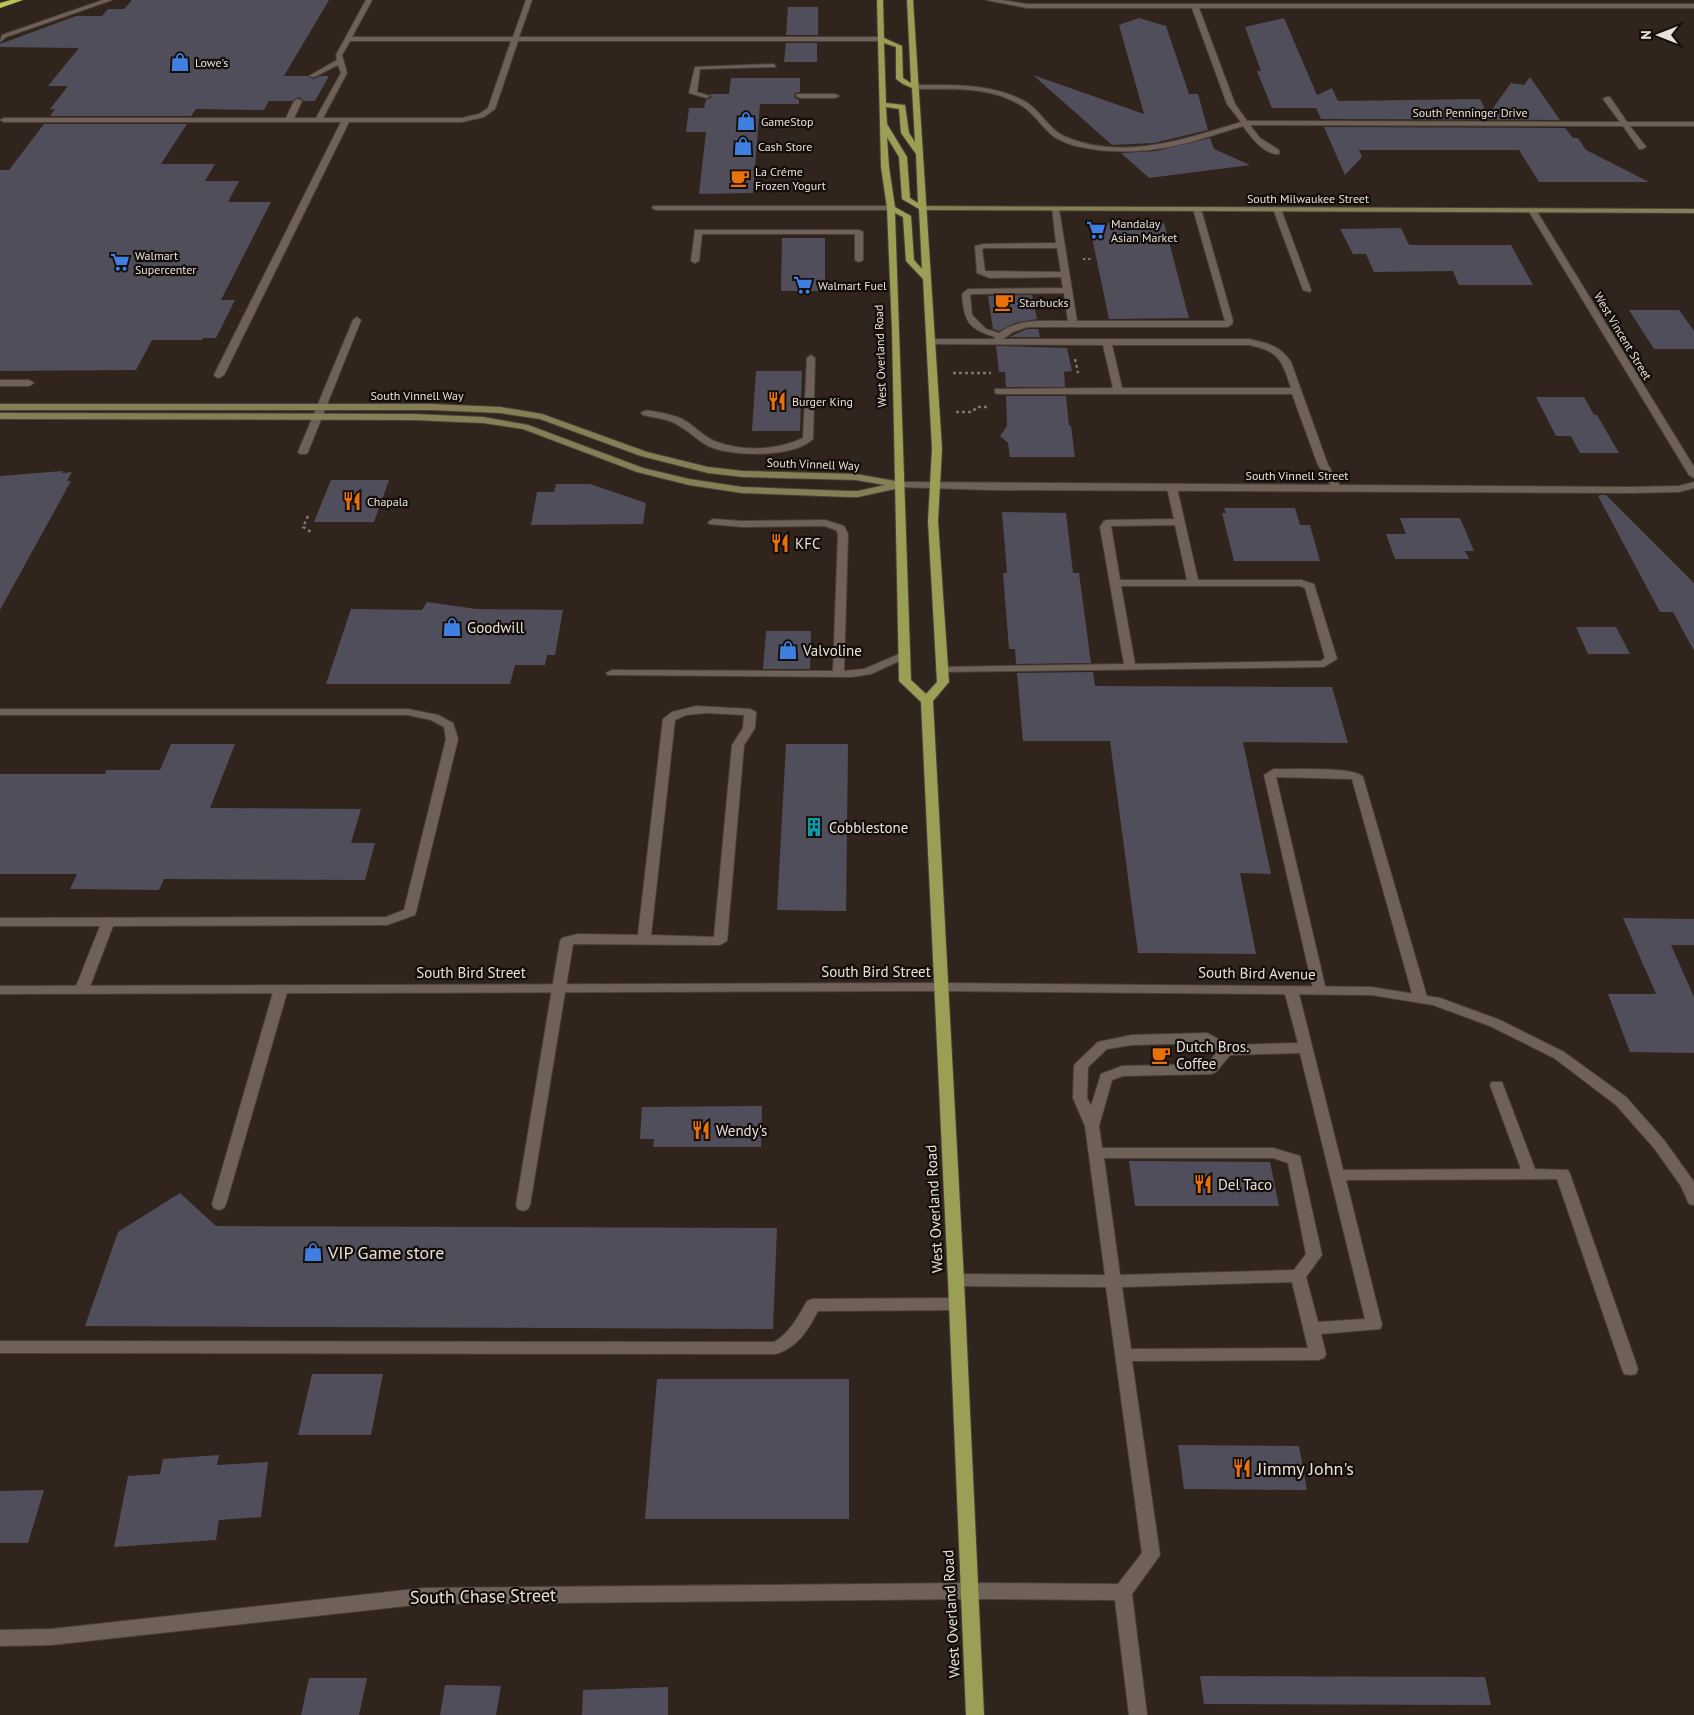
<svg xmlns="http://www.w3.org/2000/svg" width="1694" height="1715" viewBox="0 0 1694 1715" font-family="'PT Sans',sans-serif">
<rect width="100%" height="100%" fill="#30241c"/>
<path fill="#514e5c" d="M132,0H329L284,76H307L314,79L320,76H329L315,101H304L299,97L292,101H269L264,110L196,109L191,116H50L55,109H50L68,86H48L79,48L0,47V44L76,16H102L108,9H124Z
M788,7H818V35H786Z
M1139,18L1166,26L1189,94H1198L1208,130L1154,143L1112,145L1033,75L1144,114L1119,25Z
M1284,18L1317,95L1332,88L1338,101L1480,99L1488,115L1511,83L1524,85L1530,77L1560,120L1321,119L1316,108H1272L1257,71H1261L1245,27Z
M786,43H817V62H784Z
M731,78H800V92L795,93L794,97L799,100V104H760L753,193L699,194L706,132H686L689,108H704L706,100L712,97L710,94H729Z
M44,124H187L161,164H215L205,181H239L228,202H271L221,300H235L216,338H203L202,340H152L136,370L0,371V170H9Z
M1324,127L1565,128L1573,138H1578L1586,150L1649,182H1539L1519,150H1359L1362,157L1345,175Z
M1210,138L1214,149L1250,165L1149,178L1121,153L1156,151Z
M1089,223H1164L1189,318L1109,319Z
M1401,228L1409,245H1511L1533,285H1459L1453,271L1374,272L1366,254H1353L1340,229Z
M782,238H825V291H781Z
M1032,295L1037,319L1015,323L999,331L993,329L988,296Z
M1629,310H1679L1694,331V349H1654Z
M1027,329H1038L1040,337H1009Z
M996,346L1067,348L1072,371L1064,372L1065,387H1006L1005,372H999Z
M756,371H802L800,431H752Z
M1006,396H1066L1069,426H1071L1075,457H1010L1008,443L1000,436L1007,426Z
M1536,397H1584L1594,415H1597L1619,453H1580L1571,436H1556Z
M63,471L62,473L72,472L67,481H71L0,610V476Z
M331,480H389L374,522H314Z
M556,484H590L646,503L643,524L531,525L537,492H554Z
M1600,495H1606L1694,583V651L1673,612H1660L1598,496Z
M1224,508H1295L1300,525H1310L1320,561H1234L1222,513H1226Z
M1002,512L1066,513L1073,573H1079L1091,663L1016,664L1015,649H1009L1003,573H1007Z
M1400,518H1460L1474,551H1465L1469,559H1395L1386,534H1406Z
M427,602L476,609L563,610L555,655H547L545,665H515L510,684H326L351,609L422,610Z
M1576,627H1616L1630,654H1588Z
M766,631H811L810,669H763Z
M1093,672L1095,686L1332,687L1348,743L1243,742L1271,874L1240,873L1256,954L1138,953L1110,741H1023L1017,673Z
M171,744H235L210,808L361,809L351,843H375L365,880L164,879L159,890L70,889L77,874H0V774H105L106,770H160Z
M786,744H848L846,911L777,910Z
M1623,918L1694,919V945H1671L1694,997V1053L1630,1052L1608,994H1656Z
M762,1106L761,1147H653L654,1139H640L642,1107Z
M1129,1161L1270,1162L1279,1206H1135Z
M180,1193L216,1226L777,1228L773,1329L85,1326L118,1232Z
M312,1374H383L371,1435H298Z
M657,1379H849V1519H645Z
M1178,1445L1299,1446L1307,1490L1184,1489Z
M219,1455L217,1465L268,1462L261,1517L219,1520L216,1540L114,1547L128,1476L160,1474L163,1459Z
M44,1490L28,1543H0V1491Z
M1200,1676L1485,1677L1491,1705L1204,1704Z
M309,1678H367L359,1715H301Z
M445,1685L501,1686L496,1715H440Z
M668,1687V1715H582L583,1690Z"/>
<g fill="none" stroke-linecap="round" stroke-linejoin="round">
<g stroke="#4a4039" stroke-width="2">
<path id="lane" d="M103,0H112L6,37L0,42L2,35Z
M366,0H372L352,37H513L526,0H532L519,37H881L884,39L881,41H518L495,109L484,117L462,122H349L224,375L219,378L216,377L214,375L341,122H4L0,120L4,118H286L294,101L298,99L302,101L294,118H316L341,73L338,65L314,77L309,76L337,60L336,55ZM350,41H511L488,108L479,114L462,118H323L347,73L342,55Z
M773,64L776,66L775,67L700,69L697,92L710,96L706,98L689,93L695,67Z
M797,94H835L839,96L835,98H800L796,96Z
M653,206H891L895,208L891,210H656L652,208Z
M1052,207L1059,209L1077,321H1225L1193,209L1197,207L1201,209L1233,321L1232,324L1228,327H1027L1013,332L1003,339H1249C1267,343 1281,346 1291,362L1328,465L1341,487L1339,489H1333L1318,465L1292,394H998L995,393V389L1113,388L1103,345L928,344L927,342L931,339H994L995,337C968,329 964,321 962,294L968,289L1063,288L1061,277L990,278L977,273L975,246L984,244L1056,243ZM985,248H1057L1061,272L985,271L982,249ZM1064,293L1068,321C1045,321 1019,318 999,333L986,329L972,315L970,295L973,294ZM1112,345H1249C1279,351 1282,360 1291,388H1122Z
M1274,207L1281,209L1311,290L1310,292L1303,290L1273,209Z
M695,230H859L863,232V260L859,262L855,260V234H702L699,261L695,263L691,261Z
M357,317L361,320L308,452L306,454H300L298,452L353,320Z
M811,355L815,358L813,439C793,458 732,457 708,446C697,440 688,430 676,424C666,418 654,418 643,415L641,413C646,409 650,411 656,412C664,413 673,415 682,419C694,425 704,438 717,442C744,452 778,450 803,438L807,358Z
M0,380H29L34,383L29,386H0Z
M1172,485L1177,488L1198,580H1301L1314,584L1337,659L1324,667L938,672L936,670L942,667L1124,664L1100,527L1104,521L1108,520L1174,519L1167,488ZM1175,525L1187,580H1120L1111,526ZM1121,586H1300L1305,588L1325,658L1321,661L1135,664Z
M713,519L742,521L825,520L844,526L848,534L844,671L864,669L904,652L910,655L908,657L871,674L852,677L608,675L606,673L612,670L833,671L838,534L836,530L824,526L742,527L709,524L708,522Z
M696,706L750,709L756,712L755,728L744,745L727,941L720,945L573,944L530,1205L528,1209L523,1211L518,1209L516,1205L560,941L562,938L578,934L638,935L663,719L672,712ZM707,713L744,715L743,728L732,745L714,937L651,935L675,720L686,715Z
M0,709H408L438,715L453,723L458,739L416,912L415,915L387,925L113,926L89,989L87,992H77L75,989L100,926H0V918L386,917L404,910L446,739L444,727L431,720L408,715H0Z
M1274,769C1291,770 1353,766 1363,777L1427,997L1425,1000H1415L1413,997L1352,779L1276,777L1326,990L1324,993H1314L1264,775Z
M281,985L286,986L288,989L226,1204L224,1208L219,1210L214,1208L212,1204L274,989L276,986Z
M1291,986L1296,987L1298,990L1343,1170L1521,1169L1490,1085L1492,1082H1502L1535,1169L1568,1170L1570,1174L1638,1369L1636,1374L1630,1375L1624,1374L1622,1369L1557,1179L1346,1180L1382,1325L1380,1329L1321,1334L1326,1354L1324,1358L1318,1360L1132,1361L1160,1555L1132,1594L1147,1715H1129L1115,1600L968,1599L962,1596L959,1591L962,1586L968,1583L1118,1584L1142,1553L1106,1287L956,1286L951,1284L948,1280L951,1276L956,1274L1105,1275L1085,1126L1073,1098L1074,1066L1076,1063L1098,1042L1132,1035L1207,1033L1229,1045L1298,1043L1284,990L1286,987ZM1204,1043L1218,1051L1207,1064L1122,1066L1101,1074L1091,1106L1087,1098L1088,1067L1107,1049L1132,1045ZM1300,1053L1365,1319L1318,1322L1306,1277L1322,1255L1300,1156L1273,1148H1102L1099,1126L1112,1080L1123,1076L1211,1074L1216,1072L1230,1055ZM1104,1158H1273L1288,1163L1306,1254L1294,1270L1120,1275ZM1292,1282L1308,1348L1131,1349L1122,1287Z
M957,1298L963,1300L965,1304L963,1308L957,1310L818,1311C808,1330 798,1347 776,1354L0,1353V1341L774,1342C791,1332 798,1317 807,1301L813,1299Z"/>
</g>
<g stroke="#4a4039" stroke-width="2">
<path id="street" d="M986,0H1001L1027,4H1694V8H1199L1235,104L1247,121L1620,122L1603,99L1607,97H1610L1627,122H1694V126H1630L1646,147L1642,149H1639L1623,126L1250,125L1260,138L1279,150V154C1264,155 1251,137 1243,126C1191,142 1155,156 1098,150C1085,148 1070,146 1058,139C1044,132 1038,116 1022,106C991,86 951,89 915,89L911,87L915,85C953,85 993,83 1026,102C1042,112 1049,130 1066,137C1123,161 1185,139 1241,122L1227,104L1192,8H1027Z
M1529,208L1536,210L1694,467V478L1689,475L1528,210Z
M901,482L1630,487L1679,486L1694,482V488L1679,492L1630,493L990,490L898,487V483Z
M942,983L1371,987L1440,998L1500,1020L1564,1052L1626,1097L1664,1140L1694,1182V1205L1689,1204L1681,1186L1654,1148L1616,1105L1554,1058L1490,1026L1433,1005L1371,995L942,991L0,994V986Z
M968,1583L974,1586L977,1591L974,1596L968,1599L424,1604L51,1645L0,1646V1630L51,1629L424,1588Z"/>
</g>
<g stroke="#4a4039" stroke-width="2">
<path id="secondary" d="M919,206L1694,209V213L922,210L918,208Z
M0,404H431L500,407L542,414L647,452L708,467L743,471L856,474L901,482L906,485L904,487L858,497H848L742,493L689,485L637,472L523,429L483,423L413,420L0,419V413L413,414L483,417L528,425L643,468L689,479L742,487L848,491H858L885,485L856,480L743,477L708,473L641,456L540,419L500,413L431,410H0Z"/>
</g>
<g stroke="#4a4039" stroke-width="2">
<path id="primary" d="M877,0H883L884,38L902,46L903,78L911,83L907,0H913L942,449L938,521L949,682L933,701L964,1280L984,1715H966L948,1280L921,702L899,681L892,331L887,208L881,167ZM884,43L896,47V79L903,84L912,88L915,142L909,133L905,105L886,103ZM886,107L899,109L901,133L916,154L918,203L910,198L907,157L887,124ZM887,137L899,157L902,199L919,209L922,269L914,260L911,216L895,207L889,167ZM895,213L903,217L906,261L923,279L932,449L928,521L937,682L926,694L911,680Z"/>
</g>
<g stroke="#4a4039" stroke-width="1">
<path id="highway" d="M11,0H23L0,8V3Z"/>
</g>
<path stroke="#80766f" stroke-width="2" stroke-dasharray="2.5 2.5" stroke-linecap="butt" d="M1083,259H1092"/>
<path stroke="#80766f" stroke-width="2.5" stroke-dasharray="3 3" stroke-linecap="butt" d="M1075,359L1078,373
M953,373H991
M956,412H972L977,407H988
M308,516L303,527L311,532"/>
<use href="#lane" fill="#706158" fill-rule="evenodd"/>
<use href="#street" fill="#706158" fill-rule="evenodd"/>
<use href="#secondary" fill="#867f56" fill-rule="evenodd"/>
<use href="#primary" fill="#9b9e55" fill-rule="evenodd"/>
<use href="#highway" fill="#b8c653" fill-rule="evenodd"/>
</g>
<defs>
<g id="shop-bare" transform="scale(1.5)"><path d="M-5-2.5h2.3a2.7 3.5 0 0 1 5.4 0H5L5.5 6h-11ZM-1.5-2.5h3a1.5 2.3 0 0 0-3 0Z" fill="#3f7fe0" stroke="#140e0b" stroke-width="2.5" paint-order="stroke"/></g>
<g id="cafe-bare" transform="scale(1.5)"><path d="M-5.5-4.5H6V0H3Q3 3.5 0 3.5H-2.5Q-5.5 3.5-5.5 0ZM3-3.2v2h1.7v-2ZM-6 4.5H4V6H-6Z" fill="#e8710a" stroke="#140e0b" stroke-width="2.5" paint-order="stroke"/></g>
<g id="supermarket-bare" transform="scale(1.5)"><path d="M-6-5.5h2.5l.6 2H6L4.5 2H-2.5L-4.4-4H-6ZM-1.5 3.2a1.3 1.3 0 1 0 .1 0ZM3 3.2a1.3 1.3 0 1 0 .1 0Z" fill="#3f7fe0" stroke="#140e0b" stroke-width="2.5" paint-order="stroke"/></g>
<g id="restaurant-bare" transform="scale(1.5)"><path d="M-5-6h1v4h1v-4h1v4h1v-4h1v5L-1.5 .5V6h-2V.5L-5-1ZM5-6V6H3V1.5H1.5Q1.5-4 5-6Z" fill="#e8710a" stroke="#140e0b" stroke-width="2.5" paint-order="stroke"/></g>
<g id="building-bare" transform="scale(1.5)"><path d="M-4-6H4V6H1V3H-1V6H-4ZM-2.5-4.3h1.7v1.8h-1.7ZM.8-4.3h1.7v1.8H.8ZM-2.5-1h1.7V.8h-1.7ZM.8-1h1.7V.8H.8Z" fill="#0f9aa8" stroke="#140e0b" stroke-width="2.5" paint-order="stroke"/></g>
</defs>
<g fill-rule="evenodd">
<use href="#shop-bare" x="180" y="62"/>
<use href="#shop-bare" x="746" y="121"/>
<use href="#shop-bare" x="743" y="146"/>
<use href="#cafe-bare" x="740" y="178"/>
<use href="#supermarket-bare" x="1096" y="230"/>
<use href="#supermarket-bare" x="120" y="262"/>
<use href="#supermarket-bare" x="803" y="285"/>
<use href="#cafe-bare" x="1004" y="302"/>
<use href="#restaurant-bare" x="777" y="401"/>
<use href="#restaurant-bare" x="352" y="501"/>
<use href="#restaurant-bare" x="780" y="543"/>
<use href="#shop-bare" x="452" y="627"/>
<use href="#shop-bare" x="788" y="650"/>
<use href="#building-bare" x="814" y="827"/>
<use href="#cafe-bare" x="1161" y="1055"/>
<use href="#restaurant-bare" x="701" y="1130"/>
<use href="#restaurant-bare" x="1203" y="1184"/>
<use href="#shop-bare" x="313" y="1252"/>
<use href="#restaurant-bare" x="1242" y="1468"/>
</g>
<g text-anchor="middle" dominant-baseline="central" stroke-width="4.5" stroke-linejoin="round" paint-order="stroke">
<g font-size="12" fill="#e8e0db" stroke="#140e0b" text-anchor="start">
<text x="195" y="62">Lowe's</text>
<text x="761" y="121">GameStop</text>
<text x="758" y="146">Cash Store</text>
<text x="755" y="171">La Créme<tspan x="755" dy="14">Frozen Yogurt</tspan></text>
<text x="1111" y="223">Mandalay<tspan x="1111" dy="14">Asian Market</tspan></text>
<text x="135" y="255">Walmart<tspan x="135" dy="14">Supercenter</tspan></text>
<text x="818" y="285">Walmart Fuel</text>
<text x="1019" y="302">Starbucks</text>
<text x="792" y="401">Burger King</text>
<text x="367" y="501">Chapala</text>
</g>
<g font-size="12" fill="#e8e0db" stroke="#140e0b">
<text x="1470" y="112">South Penninger Drive</text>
<text x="1308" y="198">South Milwaukee Street</text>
<text transform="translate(1623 336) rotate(59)">West Vincent Street</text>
<text transform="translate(880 356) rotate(-92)">West Overland Road</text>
<text x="417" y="395">South Vinnell Way</text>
<text transform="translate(813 464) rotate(2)">South Vinnell Way</text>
<text x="1297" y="475">South Vinnell Street</text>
</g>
<g font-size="15" fill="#e8e0db" stroke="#140e0b" text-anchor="start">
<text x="795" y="543">KFC</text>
<text x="467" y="627">Goodwill</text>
<text x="803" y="650">Valvoline</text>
<text x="829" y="827">Cobblestone</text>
<text x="1176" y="1046">Dutch Bros.<tspan x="1176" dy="17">Coffee</tspan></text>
<text x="716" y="1130">Wendy's</text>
<text x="1218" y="1184">Del Taco</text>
</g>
<g font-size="15" fill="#e8e0db" stroke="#140e0b">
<text x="876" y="971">South Bird Street</text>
<text x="471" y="972">South Bird Street</text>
<text transform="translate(1257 973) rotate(1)">South Bird Avenue</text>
<text transform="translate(934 1209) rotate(-93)">West Overland Road</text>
<text transform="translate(951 1614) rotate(-93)">West Overland Road</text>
</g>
<g font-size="18" fill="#e8e0db" stroke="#140e0b" text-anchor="start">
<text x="328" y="1252">VIP Game store</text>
<text x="1257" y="1468">Jimmy John's</text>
</g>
<g font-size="18" fill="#e8e0db" stroke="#140e0b">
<text transform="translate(483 1596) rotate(-1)">South Chase Street</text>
</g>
</g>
<g transform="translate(1659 35) rotate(270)" stroke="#140e0b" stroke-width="4" paint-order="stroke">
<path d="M0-4L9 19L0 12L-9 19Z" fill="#e8e0db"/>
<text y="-8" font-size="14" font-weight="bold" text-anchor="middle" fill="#e8e0db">N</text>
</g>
</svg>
